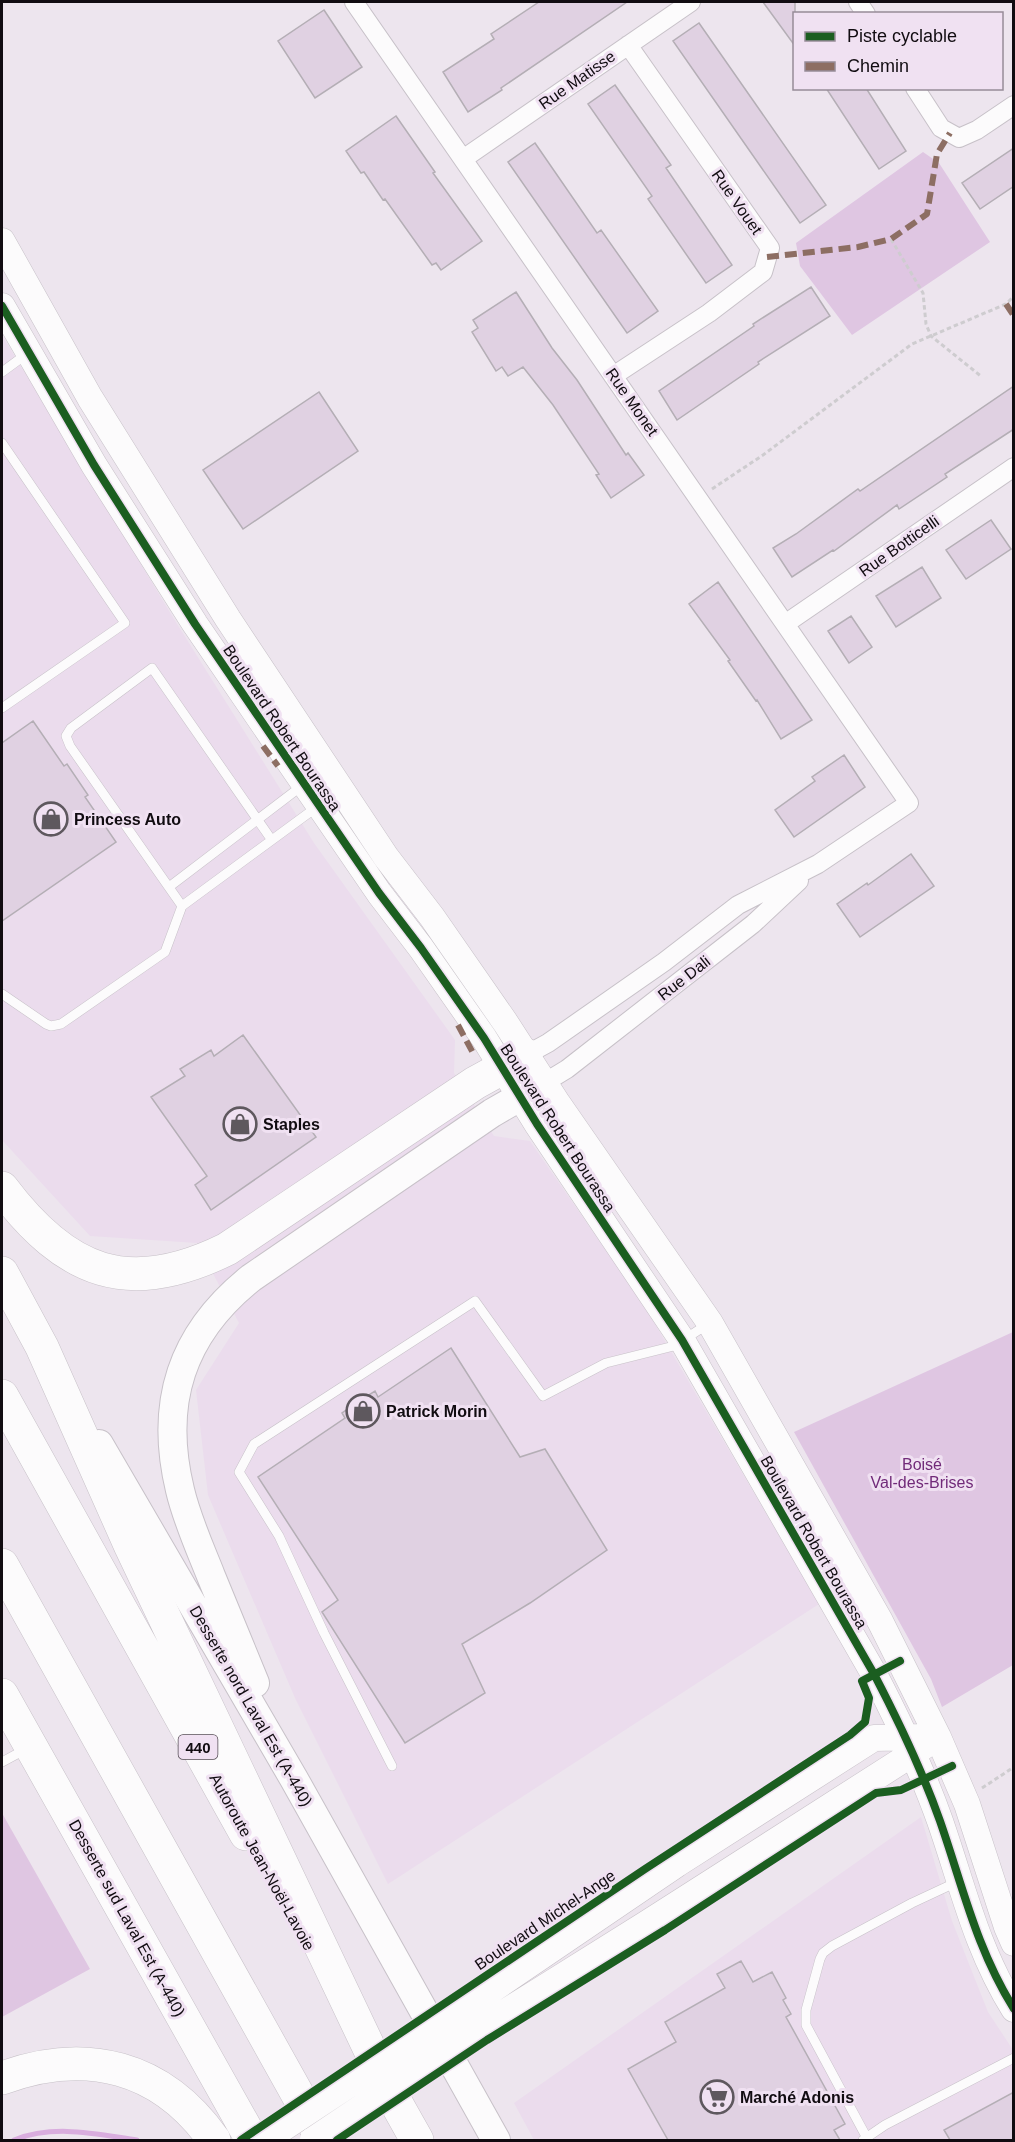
<svg xmlns="http://www.w3.org/2000/svg" width="1015" height="2142" viewBox="0 0 1015 2142" font-family="Arial,sans-serif">
<rect width="100%" height="100%" fill="#ede5ee"/>
<path fill="#ebdced" d="M2,335L174,619L314,843L455,1040L454,1073L494,1136L530,1141L645,1307L819,1604L388,1884L295,1698L208,1495L196,1390L239,1323L197,1243L90,1236L2,1140Z
M921,1817L952,1921L988,2012L1013,2050V2140H534L514,2103Z"/>
<path fill="#dfc6e2" d="M923,152L939,163L990,242L852,335L800,266L796,243Z
M1013,1332V1665L942,1707L931,1679L794,1432Z
M2,1813L90,1969L2,2017Z"/>
<g fill="none" stroke-linecap="round" stroke-linejoin="round">
<path stroke="#d9adde" stroke-width="5" d="M14,2140C54,2124 96,2134 137,2140"/>
</g>
<path fill="#e0d1e2" stroke="#b4aeb5" stroke-width="1.5" d="M539,2H627L501,88L502,90L468,112L443,72L494,39L491,34Z
M763,2H795V46Z
M324,10L362,67L315,98L278,41Z
M699,23L826,205L800,223L673,41Z
M615,85L671,165L666,168L732,265L706,283L648,199L652,196L588,104Z
M826,88H866L906,151L879,169Z
M396,116L435,172L433,173L482,241L441,270L436,263L432,265L385,199L383,200L364,172L361,173L346,151Z
M535,143L597,233L601,230L658,311L627,333L508,162Z
M1014,148V186L980,209L962,183Z
M811,287L830,316L758,362L759,364L677,420L659,391L754,326L753,324Z
M516,292L552,348L577,380L626,455L628,453L644,475L611,498L596,475L599,474L553,405L523,367L508,376L502,367L496,371L472,332L478,328L473,320Z
M1014,386V429L945,474L947,477L899,509L897,505L834,551L833,550L792,577L773,548L796,534L858,489L860,491Z
M319,392L358,451L243,529L203,470Z
M991,520L1011,549L966,579L946,550Z
M922,567L941,598L896,627L876,596Z
M718,582L812,720L781,739L757,700L756,701L728,661L730,660L689,604Z
M851,616L872,647L849,663L828,631Z
M33,721L64,766L67,764L88,795L85,797L116,842L2,921V743Z
M844,755L865,787L794,837L775,810L815,781L812,777Z
M911,854L934,886L860,937L837,904L867,883L868,885Z
M243,1035L316,1137L211,1210L195,1185L207,1176L151,1097L185,1076L180,1069L211,1050L214,1056Z
M451,1348L520,1457L545,1449L607,1550L530,1603L462,1644L485,1693L405,1743L322,1612L338,1600L258,1477L345,1418L342,1413L359,1401L375,1391L378,1397Z
M741,1961L753,1982L772,1972L786,1998L783,2000L791,2014L786,2017L845,2124L834,2130L840,2140H668L628,2069L676,2042L665,2022L725,1988L717,1974Z
M1014,2092V2140H950L944,2130Z"/>
<g fill="none" stroke-linecap="round" stroke-linejoin="round">
<g stroke="#c7c1c8" stroke-width="10">
<path id="lane" d="M2,372L28,353
M2,443L125,623L2,708
M169,887L303,785
M182,906L70,746L66,736L71,728L152,668L271,839
M2,994L46,1024L51,1026L61,1024L165,952L182,906L340,790
M2,1762L26,1749
M392,1766L324,1633L279,1536L239,1472L254,1444L475,1301L543,1396L606,1363L674,1346L708,1324
M863,2140L885,2125L1014,2058
M868,2140L806,2025V2010L820,1959L823,1953L832,1946L912,1903L957,1882"/>
</g>
<g stroke="#c7c1c8" stroke-width="20">
<path id="street" d="M354,2L909,803L818,864L738,905L664,962L548,1043L526,1055
M858,2L866,14
M915,88L941,128L959,138L977,130L1014,105
M463,159L691,2
M613,376L709,313L763,272L770,248L628,45
M785,624L1014,467
M544,1083L567,1069L753,924L799,881"/>
</g>
<g stroke="#c7c1c8" stroke-width="27">
<path id="secondary" d="M2,241L90,398L228,619L386,857L432,917L505,1022L558,1104L710,1323L880,1621L938,1737L967,1804L1007,1927L1014,1943
M2,306L94,465L195,624L379,893L421,948L484,1038L537,1124L682,1340L874,1674C899,1722 922,1770 940,1821C963,1887 976,1948 1014,2009
M468,2006L677,1864L874,1738L920,1737
M480,2028L646,1924L926,1745"/>
</g>
<g stroke="#c7c1c8" stroke-width="30">
<path id="primary" d="M99,1444L294,1779L496,2140
M255,1683C240,1647 226,1612 211,1576C200,1548 187,1520 180,1490C159,1403 181,1334 251,1278L492,1113L544,1083"/>
</g>
<g stroke="#c7c1c8" stroke-width="34">
<path id="highway" d="M2,1188C66,1273 128,1298 227,1249L475,1083L526,1055
M2,1273L42,1347L131,1547L391,2094
M2,1396L246,1834
M2,1565L323,2140
M2,1695L252,2140
M381,2076L417,2140
M2,2078C86,2047 162,2066 214,2140"/>
</g>
<path stroke="#cecccf" stroke-width="3" stroke-dasharray="4.5 3" stroke-linecap="butt" d="M891,239L923,293L926,324L931,336L982,377
M712,489L763,455L912,344L1006,304L1014,296
M982,1788L1011,1769"/>
<use href="#lane" stroke="#fcfbfc" stroke-width="9"/>
<use href="#street" stroke="#fcfbfc" stroke-width="18"/>
<use href="#secondary" stroke="#fcfbfc" stroke-width="26"/>
<use href="#primary" stroke="#fcfbfc" stroke-width="28"/>
<use href="#highway" stroke="#fcfbfc" stroke-width="33"/>
<g stroke="#c7c1c8" stroke-width="27" stroke-linecap="butt">
<path id="secondary-bridge" d="M265,2140L468,2006
M313,2140L480,2028"/>
</g>
<use href="#secondary-bridge" stroke="#fcfbfc" stroke-width="26"/>
<path stroke="#8d6e63" stroke-width="6" stroke-dasharray="12 6" stroke-linecap="butt" d="M767,257L858,247L891,239L927,214L937,154L950,133
M1006,304L1014,316
M263,746L278,766
M458,1025L473,1053"/>
<g stroke="#f0e1f2" stroke-width="11">
<path id="cycleway" d="M2,306L94,465L195,624L379,893L421,948L484,1038L537,1124L682,1340L874,1674C899,1722 922,1770 940,1821C963,1887 976,1948 1014,2009
M241,2140L645,1869L850,1735L865,1722L869,1698L862,1681L900,1661
M337,2140L487,2040L665,1930L876,1793L901,1790L952,1766"/>
</g>
<use href="#cycleway" stroke="#1b5e20" stroke-width="8"/>
</g>
<defs>
<g id="shop-ring" transform="scale(1.725)"><circle r="9.5" fill="#f0e1f2" stroke="#5e585e" stroke-width="1.5"/><path d="M-5-2.5h2.3a2.7 3.5 0 0 1 5.4 0H5L5.5 6h-11ZM-1.5-2.5h3a1.5 2.3 0 0 0-3 0Z" fill="#5e585e"/></g>
<g id="supermarket-ring" transform="scale(1.725)"><circle r="9.5" fill="#f0e1f2" stroke="#5e585e" stroke-width="1.5"/><path d="M-6-5.5h2.5l.6 2H6L4.5 2H-2.5L-4.4-4H-6ZM-1.5 3.2a1.3 1.3 0 1 0 .1 0ZM3 3.2a1.3 1.3 0 1 0 .1 0Z" fill="#5e585e"/></g>
</defs>
<g fill-rule="evenodd">
<use href="#shop-ring" x="51" y="819"/>
<use href="#shop-ring" x="240" y="1124"/>
<use href="#shop-ring" x="363" y="1411"/>
<use href="#supermarket-ring" x="717" y="2097"/>
</g>
<g text-anchor="middle" dominant-baseline="central" stroke-width="6" stroke-linejoin="round" paint-order="stroke">
<rect fill="#f0e1f2" stroke="#544c54" stroke-width="1.5" x="178.5" y="1735" width="39" height="24" rx="4.5"/>
<g font-size="15" font-weight="bold" fill="#110c11">
<text x="198" y="1747">440</text>
</g>
<g font-size="16" fill="#110c11" stroke="#f0e1f2">
<text transform="translate(577 80) rotate(-35)">Rue Matisse</text>
<text transform="translate(737 202) rotate(55)">Rue Vouet</text>
<text transform="translate(632 402) rotate(55)">Rue Monet</text>
<text transform="translate(899 546) rotate(-35)">Rue Botticelli</text>
<text transform="translate(282 728) rotate(56)">Boulevard Robert Bourassa</text>
<text transform="translate(684 978) rotate(-38)">Rue Dali</text>
<text transform="translate(558 1128) rotate(57)">Boulevard Robert Bourassa</text>
<text transform="translate(814 1542) rotate(60)">Boulevard Robert Bourassa</text>
<text transform="translate(251 1706) rotate(60)">Desserte nord Laval Est (A-440)</text>
<text transform="translate(262 1862) rotate(61)">Autoroute Jean-Noël-Lavoie</text>
<text transform="translate(127 1918) rotate(61)">Desserte sud Laval Est (A-440)</text>
<text transform="translate(545 1920) rotate(-34)">Boulevard Michel-Ange</text>
</g>
<g font-size="16" font-weight="bold" fill="#110c11" stroke="#f0e1f2" text-anchor="start">
<text x="74" y="819">Princess Auto</text>
<text x="263" y="1124">Staples</text>
<text x="386" y="1411">Patrick Morin</text>
<text x="740" y="2097">Marché Adonis</text>
</g>
<g font-size="16" fill="#712a79" stroke="#f0e1f2">
<text x="922" y="1464">Boisé<tspan x="922" dy="18">Val-des-Brises</tspan></text>
</g>
</g>
<rect width="1015" height="2142" fill="none" stroke="#110c11" stroke-width="6"/>
<rect x="793" y="12" width="210" height="78" fill="#f0e1f2" stroke="#978c98" stroke-width="1.5"/>
<rect x="805" y="32" width="30" height="9" fill="#1b5e20" stroke="#978c98" stroke-width="1.5"/>
<text x="847" y="42" font-size="18" fill="#110c11">Piste cyclable</text>
<rect x="805" y="62" width="30" height="9" fill="#8d6e63" stroke="#978c98" stroke-width="1.5"/>
<text x="847" y="72" font-size="18" fill="#110c11">Chemin</text>
</svg>
